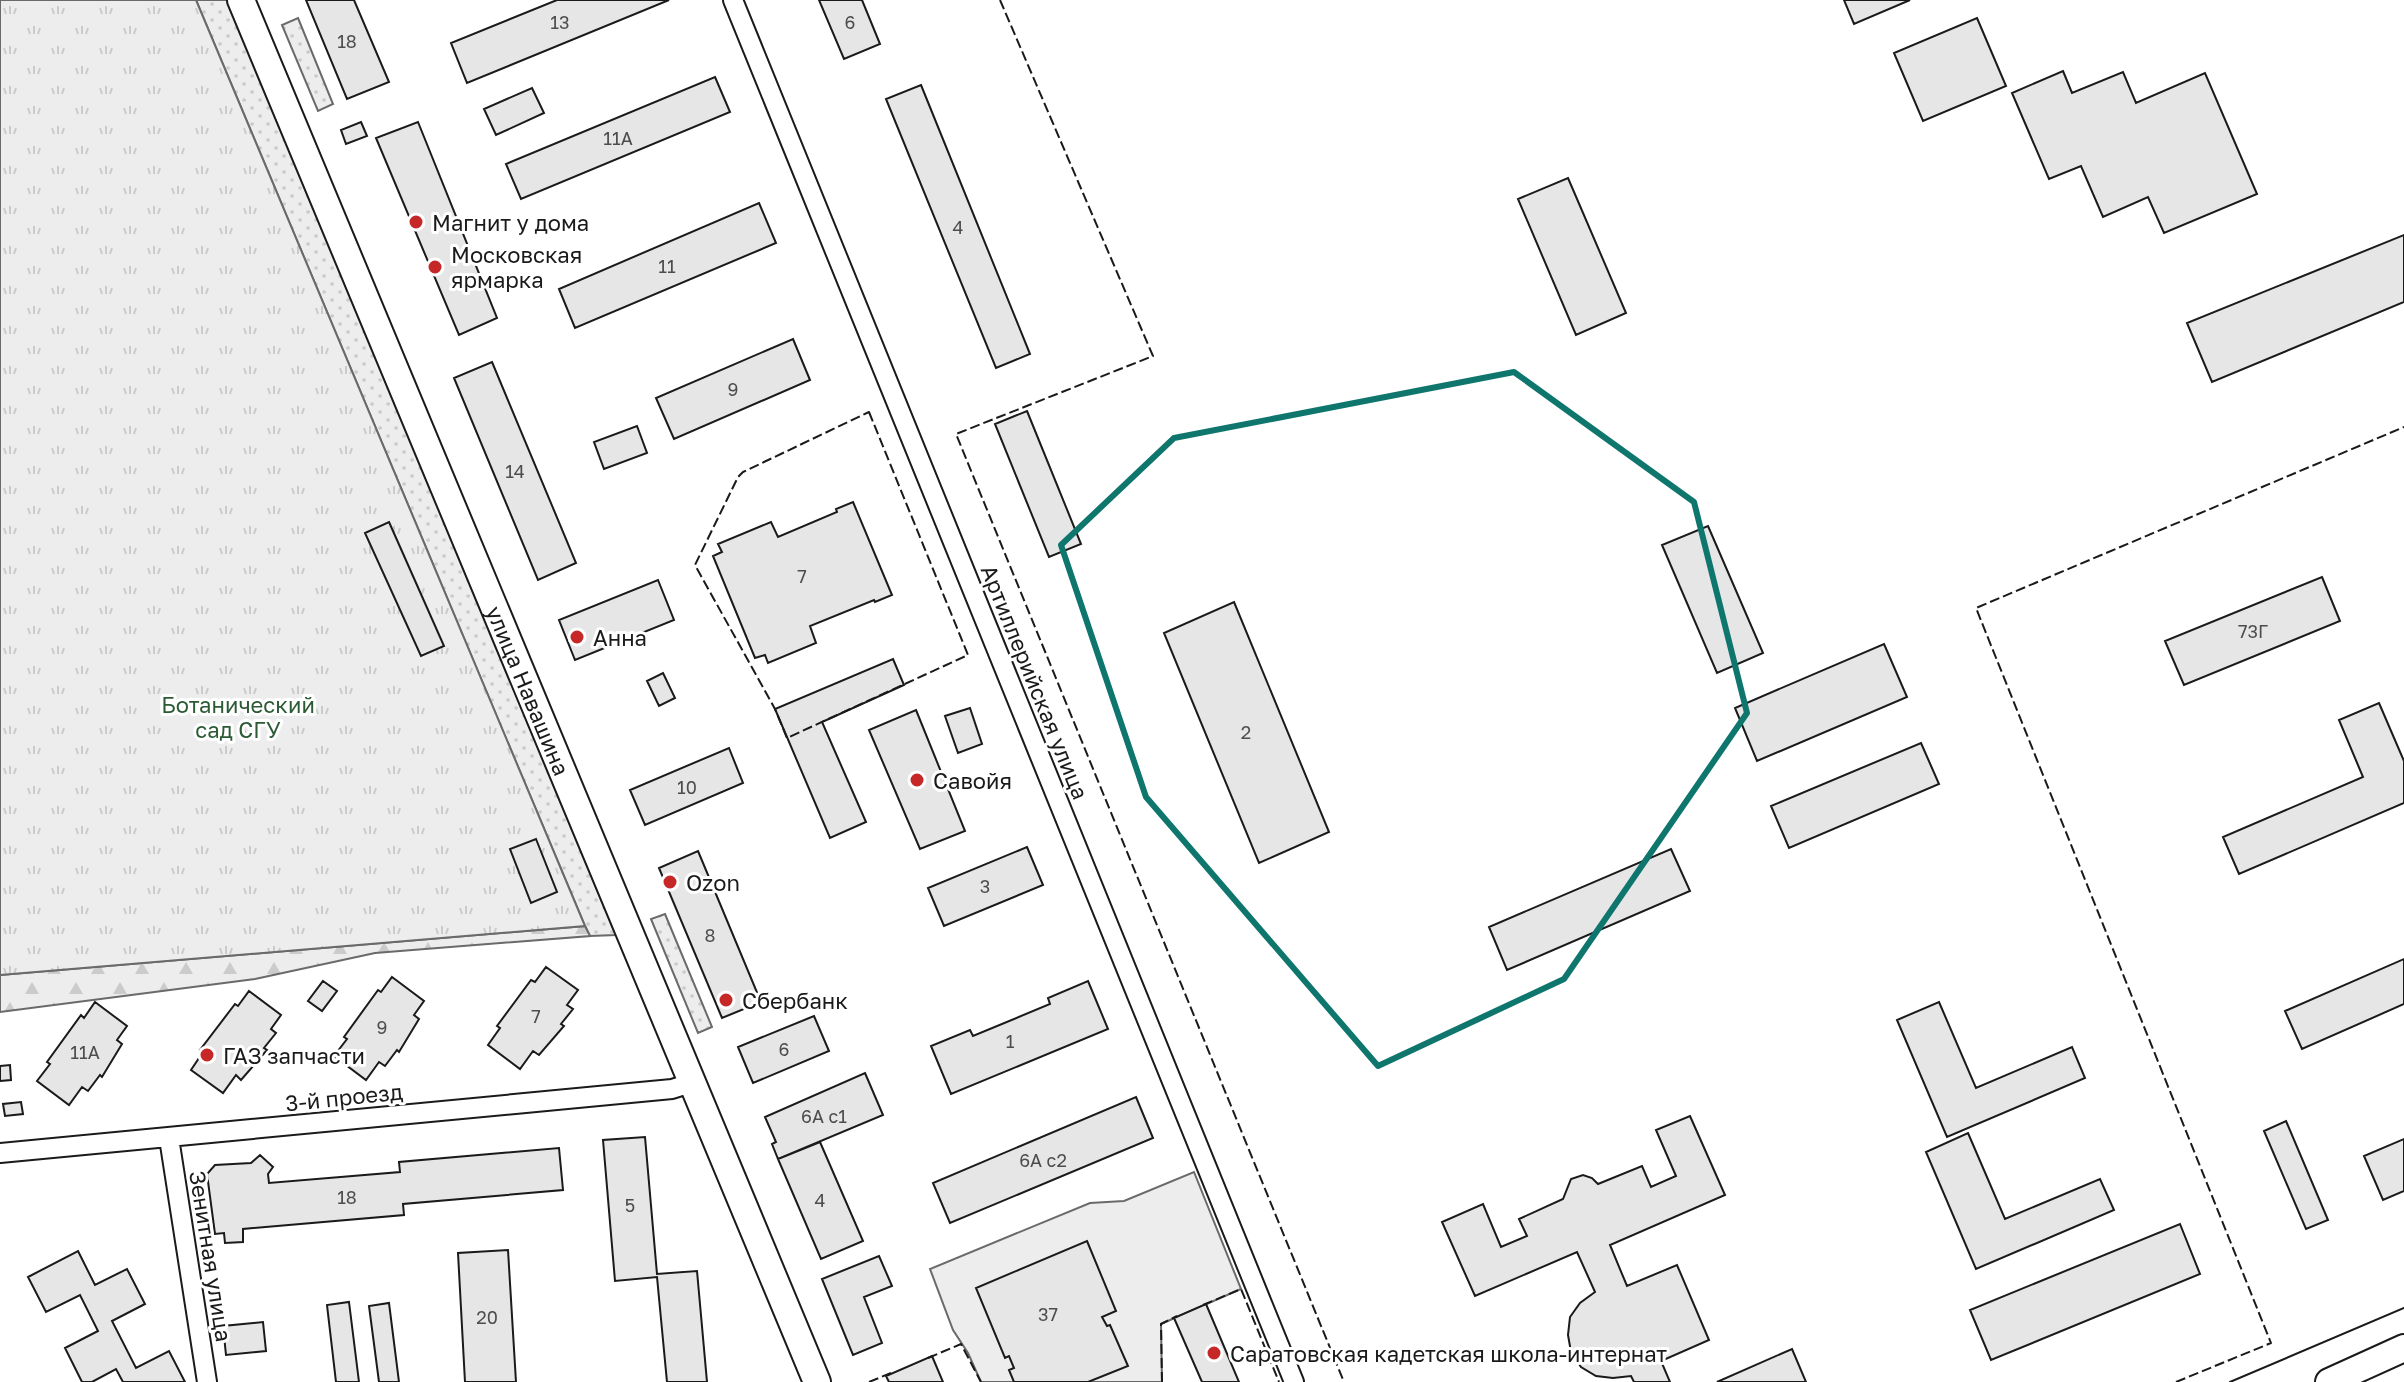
<svg xmlns="http://www.w3.org/2000/svg" width="2404" height="1382" viewBox="0 0 2404 1382" font-family="'Golos Text',sans-serif">
<defs>
<pattern id="grass-dots" width="8" height="8" patternUnits="userSpaceOnUse" patternTransform="scale(2)"><rect width="8" height="8" fill="#ededed"/><path d="M2 2h.1M6 6h.1" fill="none" stroke="#cbcbcb" stroke-width="1.8" stroke-linecap="round"/></pattern>
<pattern id="forest-firs" width="22" height="20" patternUnits="userSpaceOnUse" patternTransform="scale(2)"><rect width="22" height="20" fill="#ededed"/><path d="M5 1l3.5 6h-7zM16 11l3.5 6h-7z" fill="#cbcbcb"/></pattern>
<pattern id="park-tufts" width="24" height="20" patternUnits="userSpaceOnUse" patternTransform="scale(2)"><rect width="24" height="20" fill="#ededed"/><path d="M3 7l-1-3M5 7V3M7 7l1-3M15 17l-1-3M17 17v-4M19 17l1-3" fill="none" stroke="#cbcbcb"/></pattern>
</defs>
<rect width="100%" height="100%" fill="#fff"/>
<path fill="url(#grass-dots)" stroke="#6a6a6a" stroke-width="2" d="M196,0H227L616,935L590,936L585,926Z
M298,18L333,104L318,111L282,25Z
M665,914L712,1027L698,1033L651,919Z"/>
<path fill="url(#forest-firs)" stroke="#6a6a6a" stroke-width="2" d="M585,926L590,936L375,953L255,979L0,1012V975Z"/>
<path fill="url(#park-tufts)" stroke="#6a6a6a" stroke-width="2" d="M0,0H196L585,926L0,975Z"/>
<path fill="#ededed" stroke="#6a6a6a" stroke-width="2" d="M1194,1172L1241,1289L1161,1324L1162,1382H981L968,1353L953,1330L930,1269L1090,1203L1124,1201Z"/>
<path fill="#e6e6e6" stroke="#1a1a1a" stroke-width="2" d="M306,0H354L389,82L347,99Z
M557,0H669L467,83L451,43Z
M819,0H862L880,44L844,59Z
M1844,0H1910L1854,24Z
M1977,18L2006,86L1923,121L1894,53Z
M2063,71L2072,93L2123,72L2136,103L2205,73L2257,194L2164,233L2148,197L2103,217L2081,166L2049,179L2012,93Z
M715,77L730,112L521,199L506,164Z
M921,85L1030,354L996,368L886,99Z
M532,88L544,113L496,135L484,109Z
M361,122L367,136L346,144L341,130Z
M418,122L497,318L459,335L376,138Z
M1568,178L1626,313L1576,335L1518,199Z
M759,203L776,243L575,328L559,289Z
M2404,235V302L2212,382L2187,323Z
M793,339L810,380L674,439L656,398Z
M492,362L576,563L538,580L454,378Z
M1027,411L1081,544L1049,557L995,424Z
M637,426L647,453L604,469L594,442Z
M853,502L892,595L875,602L874,600L810,626L816,643L768,663L765,655L755,658L713,556L722,552L718,544L771,522L778,537L837,512L836,509Z
M389,522L444,646L421,656L365,533Z
M1708,526L1763,653L1717,673L1662,545Z
M2322,577L2340,621L2184,685L2165,641Z
M658,580L674,620L575,660L559,620Z
M1234,602L1329,832L1259,863L1164,633Z
M1884,644L1907,697L1757,761L1735,708Z
M893,659L904,685L822,722L866,822L830,838L775,709Z
M663,673L675,698L659,706L647,681Z
M2379,703L2404,761V803L2239,874L2223,837L2363,777L2339,720Z
M970,708L982,744L958,753L945,716Z
M916,710L965,831L920,849L869,730Z
M1921,743L1939,784L1789,848L1771,806Z
M729,748L743,783L645,825L630,790Z
M536,839L557,892L531,903L510,849Z
M1027,847L1043,885L944,926L928,888Z
M1671,849L1690,891L1507,970L1489,927Z
M698,851L761,1002L722,1018L659,868Z
M2404,959V1004L2302,1049L2285,1011Z
M546,967L578,990L567,1005L573,1009L561,1024L564,1026L539,1055L533,1051L520,1069L488,1045L500,1028L497,1026L531,980L535,982Z
M392,977L424,1001L414,1015L419,1019L399,1052L397,1050L385,1066L379,1062L366,1080L334,1056L347,1039L344,1037L378,990L381,992Z
M323,981L337,991L322,1011L308,1001Z
M1088,981L1108,1029L951,1094L931,1046L970,1030L973,1036L1050,1004L1048,998Z
M249,991L281,1015L271,1029L276,1033L264,1048L267,1050L241,1080L236,1075L223,1093L191,1070L203,1052L200,1050L235,1004L238,1006Z
M95,1002L127,1026L117,1040L122,1044L102,1077L100,1075L88,1091L82,1087L69,1105L37,1081L50,1064L47,1062L81,1015L84,1018Z
M1939,1002L1976,1088L2072,1047L2085,1078L1947,1137L1897,1020Z
M814,1016L829,1051L753,1083L738,1047Z
M10,1065L11,1080L0,1081V1066Z
M865,1073L883,1115L778,1159L772,1144L776,1142L765,1117Z
M1136,1097L1153,1138L950,1223L933,1183Z
M21,1102L23,1114L5,1116L3,1104Z
M1690,1116L1725,1195L1610,1245L1627,1286L1677,1265L1709,1340L1661,1361L1670,1382H1634L1631,1376L1613,1378L1596,1376L1581,1367L1571,1352L1568,1335L1570,1317L1580,1303L1595,1292L1577,1252L1475,1296L1442,1222L1483,1204L1501,1247L1527,1236L1519,1219L1563,1199L1571,1179L1583,1175L1592,1178L1598,1184L1642,1166L1651,1187L1676,1176L1656,1130Z
M2286,1121L2328,1220L2306,1229L2264,1131Z
M1968,1133L2005,1219L2100,1179L2114,1210L1976,1269L1926,1152Z
M645,1137L657,1274L697,1271L707,1382H667L657,1277L615,1281L603,1140Z
M2404,1139V1191L2383,1200L2364,1156Z
M820,1142L863,1241L821,1259L778,1159Z
M559,1148L563,1190L403,1204L404,1215L243,1229V1242L225,1243L224,1233L215,1234L207,1174L215,1165L251,1163L260,1155L273,1167L268,1174L269,1183L400,1172L399,1162Z
M2180,1224L2200,1274L1991,1360L1970,1310Z
M1087,1241L1116,1311L1102,1317L1107,1326L1110,1325L1128,1366L1088,1382H1014L1009,1370L1014,1368L1009,1356L1005,1358L976,1288Z
M508,1250L516,1382H465L458,1253Z
M78,1251L95,1285L127,1269L145,1304L112,1321L136,1368L169,1351L185,1382H123L116,1369L92,1382H82L65,1348L98,1331L80,1295L46,1312L28,1277Z
M879,1256L892,1286L864,1297L882,1343L853,1355L822,1279Z
M349,1302L359,1382H336L327,1305Z
M389,1303L399,1382H379L369,1306Z
M1206,1304L1239,1382H1202L1174,1318Z
M263,1322L266,1351L226,1355L223,1326Z
M1792,1349L1806,1382H1717Z
M932,1356L943,1382H889L886,1376Z"/>
<g fill="none" stroke-linecap="round" stroke-linejoin="round">
<g stroke="#1a1a1a" stroke-width="22">
<path id="street" d="M733,0L1294,1382
M169,1138L207,1382
M0,1153L672,1089L691,1083"/>
</g>
<g stroke="#1a1a1a" stroke-width="30">
<g id="secondary">
<path id="s1" d="M241,0L817,1382"/>
<path d="M2329,1382L2404,1348"/>
</g>
</g>
<use href="#street" stroke="#fff" stroke-width="18"/>
<use href="#secondary" stroke="#fff" stroke-width="26"/>
<path stroke="#1a1a1a" stroke-width="2" d="M2230,1382L2404,1308"/>
<path stroke="#1a1a1a" stroke-width="2" stroke-dasharray="10 4" stroke-linecap="butt" d="M1000,0L1153,356L956,434L1344,1382
M869,412L968,655L787,738L775,709L695,565L738,477L743,472Z
M1203,1305L1241,1289L1279,1382
M928,1358L961,1344L981,1382
M869,1382L891,1373
M1162,1382L1161,1324L1177,1316
M2176,1382L2271,1343L1976,608L2404,427"/>
</g>
<path fill="none" stroke="#0f766e" stroke-width="6" stroke-linejoin="round" d="M1514,372L1694,502L1747,713L1564,979L1378,1066L1146,797L1061,545L1174,438Z"/>
<g fill="#c62828" stroke="#fff" stroke-width="3">
<circle cx="416" cy="222" r="8"/>
<circle cx="435" cy="267" r="8"/>
<circle cx="577" cy="637" r="8"/>
<circle cx="917" cy="780" r="8"/>
<circle cx="670" cy="882" r="8"/>
<circle cx="726" cy="1000" r="8"/>
<circle cx="207" cy="1055" r="8"/>
<circle cx="1214" cy="1353" r="8"/>
</g>
<g text-anchor="middle" dominant-baseline="central" stroke-width="6" stroke-linejoin="round" paint-order="stroke">
<g font-size="18" fill="#4d4d4d">
<text x="560" y="22">13</text>
<text x="850" y="22">6</text>
<text x="347" y="41">18</text>
<text x="618" y="138">11А</text>
<text x="958" y="227">4</text>
<text x="667" y="266">11</text>
<text x="733" y="389">9</text>
<text x="515" y="471">14</text>
<text x="802" y="576">7</text>
<text x="2253" y="631">73Г</text>
<text x="1246" y="732">2</text>
<text x="687" y="787">10</text>
<text x="985" y="886">3</text>
<text x="710" y="935">8</text>
<text x="536" y="1016">7</text>
<text x="382" y="1027">9</text>
<text x="1010" y="1041">1</text>
<text x="784" y="1049">6</text>
<text x="85" y="1052">11А</text>
<text x="824" y="1116">6А с1</text>
<text x="1043" y="1160">6А с2</text>
<text x="347" y="1197">18</text>
<text x="820" y="1200">4</text>
<text x="630" y="1205">5</text>
<text x="1048" y="1314">37</text>
<text x="487" y="1317">20</text>
</g>
<g font-size="22" fill="#1a1a1a" stroke="#fff" text-anchor="start">
<text x="432" y="222">Магнит у дома</text>
<text x="451" y="254">Московская<tspan x="451" dy="25">ярмарка</tspan></text>
<text x="593" y="637">Анна</text>
<text x="933" y="780">Савойя</text>
<text x="686" y="882">Ozon</text>
<text x="742" y="1000">Сбербанк</text>
<text x="223" y="1055">ГАЗ запчасти</text>
<text x="1230" y="1353">Саратовская кадетская школа-интернат</text>
</g>
<g font-size="22" fill="#1a1a1a" stroke="#fff">
<text transform="translate(1035 682) rotate(68)">Артиллерийская улица</text>
<text stroke="none"><textPath href="#s1" startOffset="748">улица Навашина</textPath></text>
<text transform="translate(344 1097) rotate(-6)">3-й проезд</text>
<text transform="translate(211 1256) rotate(81)">Зенитная улица</text>
</g>
<g font-size="22" fill="#2b5a34" stroke="#fff">
<text x="238" y="704">Ботанический<tspan x="238" dy="25">сад СГУ</tspan></text>
</g>
</g>
</svg>
